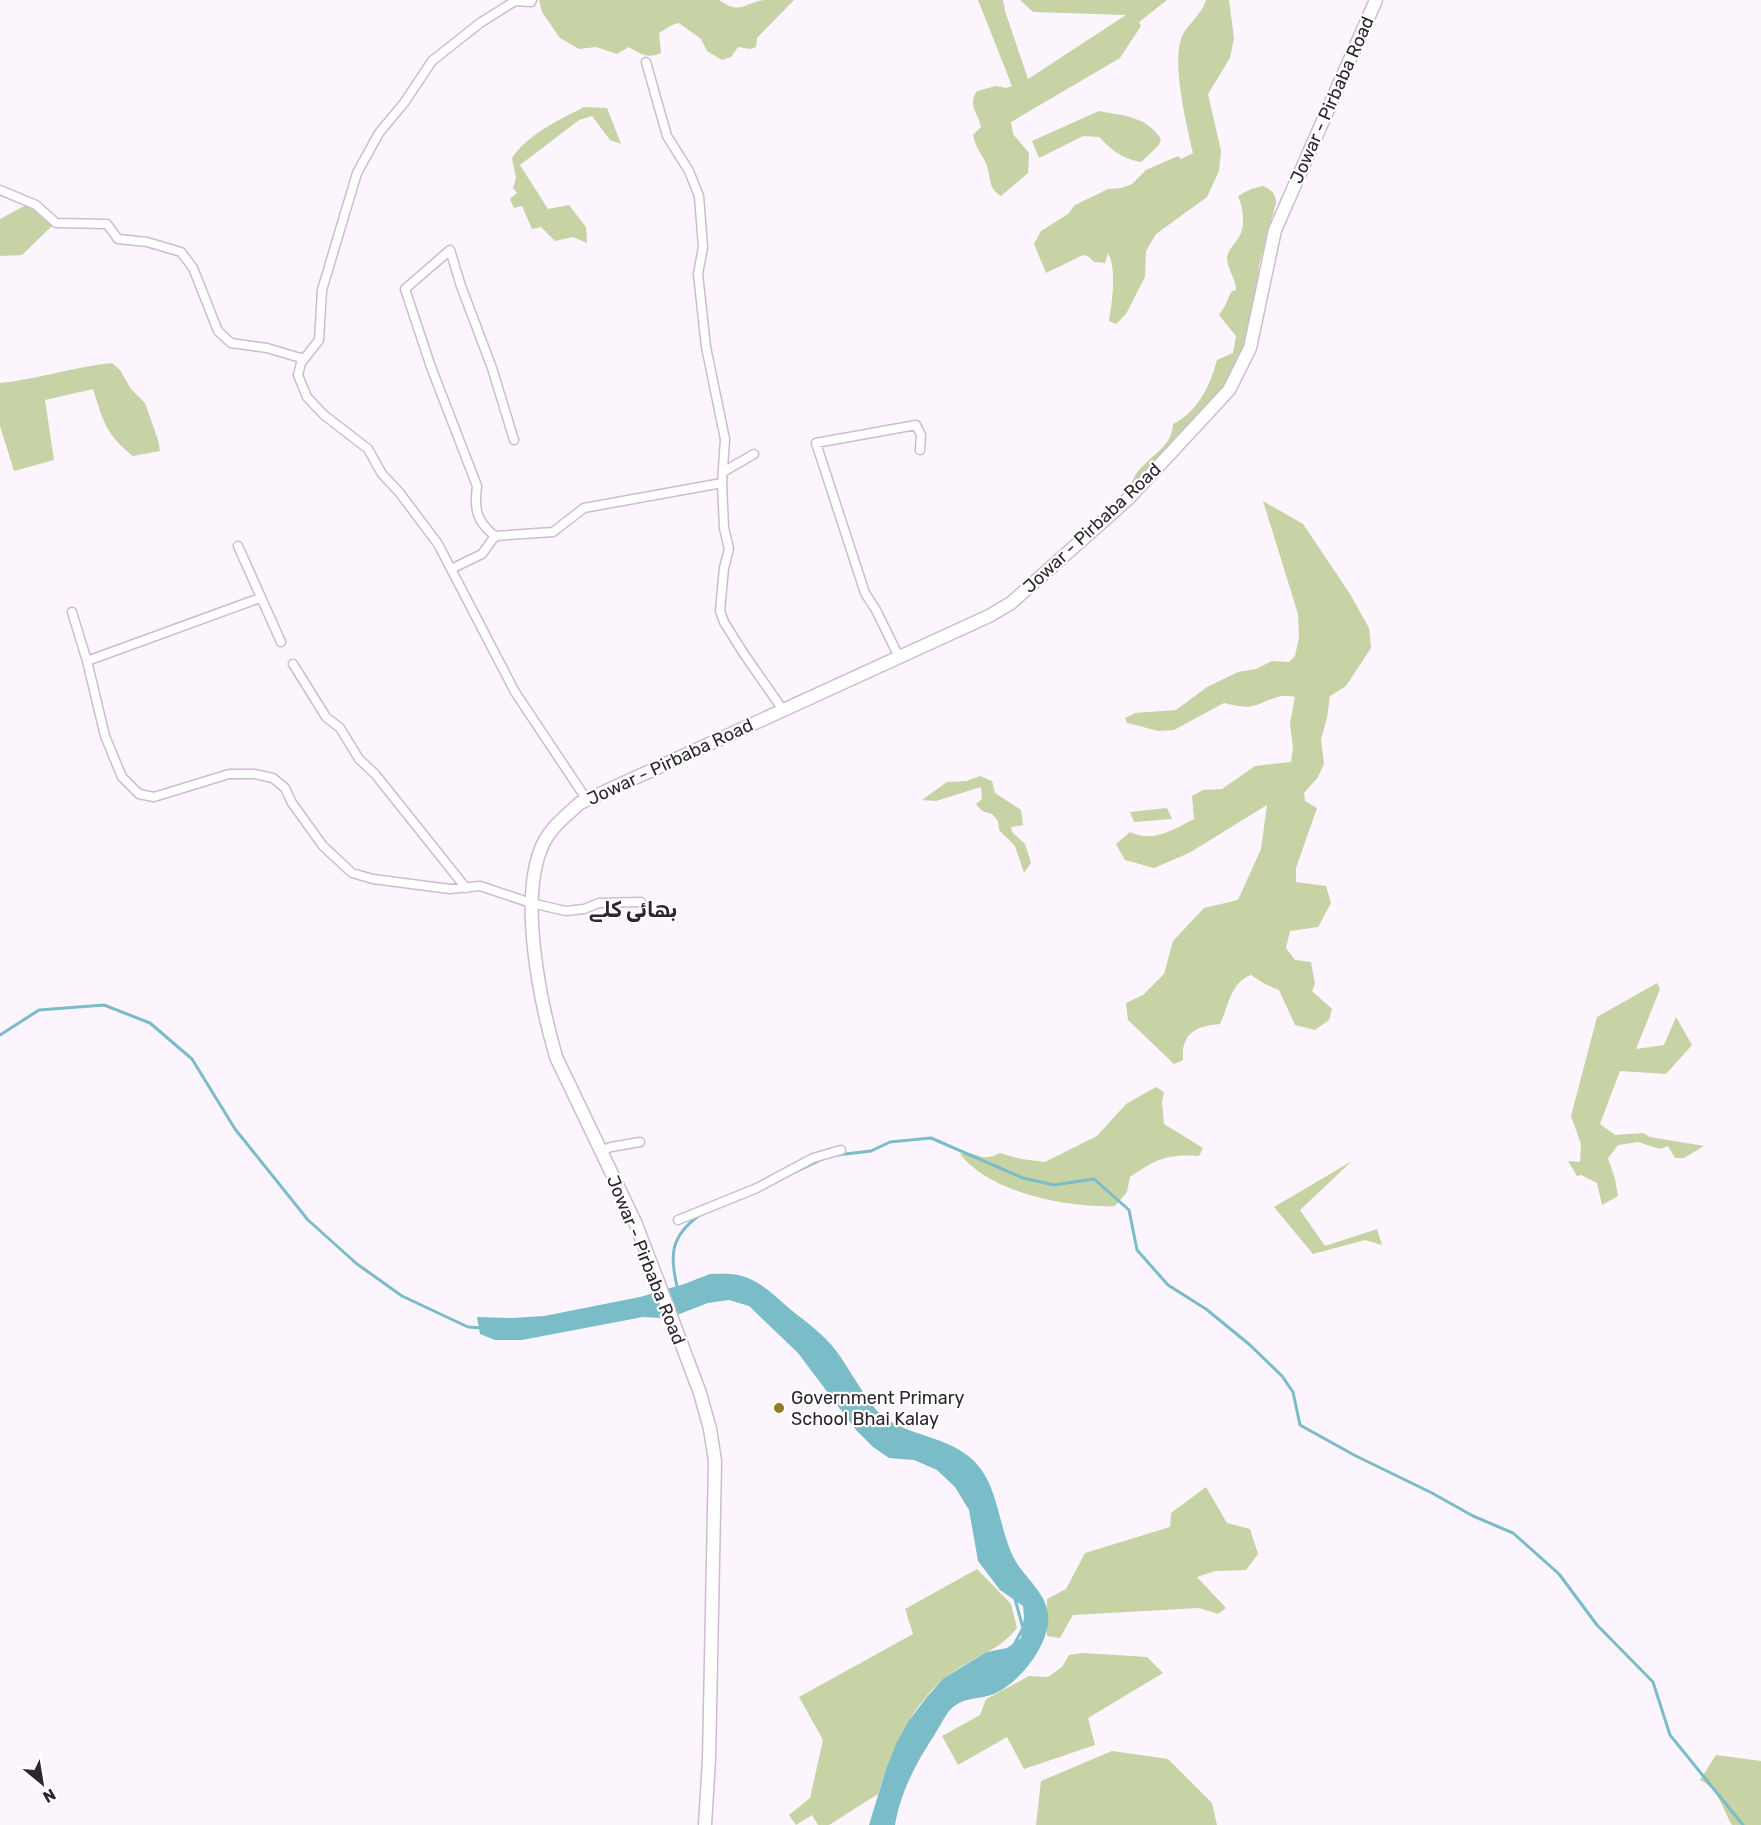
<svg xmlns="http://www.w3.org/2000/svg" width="1761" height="1825" viewBox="0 0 1761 1825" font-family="Rubik,Cairo,sans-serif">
<rect width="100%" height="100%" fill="#fcf5fd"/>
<path fill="#c7d2a5" d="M539,0H719C741,16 745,2 765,0C774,0 784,0 794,0L757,38L756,47L750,49L738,47L731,57L722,60L707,51L701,39L679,23L672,25L659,33L661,53C649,59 640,54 629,47L617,54L596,47L579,49L560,38L542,12Z
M978,0H1003L1005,11L1028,79L1126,15L1033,12L1020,0H1167L1139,22L1141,26L1120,58L1011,122L1013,134L1029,153L1028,173L1001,196C988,188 991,178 987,166C982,153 976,150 973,135L981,127C978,112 967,105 977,91L996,86L1006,88L1012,86Z
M1206,0H1229L1234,38L1230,58L1208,94L1221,151L1219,171L1207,197L1156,234L1146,251L1145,277L1126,314L1116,324L1109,321C1112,303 1117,269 1108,253L1105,263L1094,262L1089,257L1083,255L1046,273L1034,244L1041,231L1068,214L1075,205L1108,189L1122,188L1132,184L1146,170L1178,156L1181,159L1193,153C1187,126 1170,59 1183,34C1190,22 1202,14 1206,0Z
M584,107L607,108L621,144L610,140L592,116L579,120L520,165L548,209L569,205L586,227L587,243L573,237L555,241L541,227L532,229L522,206L514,208L510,199L517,193L513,188L516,178L512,158C528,134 559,120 584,107Z
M1099,111C1124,116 1146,116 1161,139L1159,145L1141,162C1121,158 1113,151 1099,137L1083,136L1039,158L1032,141Z
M1263,186C1271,189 1276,194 1276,203L1259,265L1256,300L1247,331L1240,357L1229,380L1214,402L1129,491C1131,484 1134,475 1140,469C1153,454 1172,446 1173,424C1197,413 1211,384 1217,360L1233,353L1236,336L1219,315L1225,306L1231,292L1236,290C1236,278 1227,269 1227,258C1228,250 1235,244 1239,237C1246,226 1243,207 1238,196L1251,189Z
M28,204L54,224L22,255L0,256V219Z
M112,363L120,370L131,389L145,403L158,440L160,451L133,456C105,434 103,420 93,389L45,400L54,460L14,471L0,426V383C38,379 74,367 112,363Z
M1263,501L1303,524L1350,594L1369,628L1371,648L1346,686L1330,696L1327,718L1321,739L1324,764L1318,777L1304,793L1305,801L1317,808L1296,868V882L1326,886L1331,903L1318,927L1290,931L1286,948L1295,960L1311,962L1315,984L1312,991L1332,1009L1329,1020L1315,1030L1295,1025L1279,990L1265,984L1251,975C1229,984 1229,1006 1220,1024C1195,1026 1181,1034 1183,1060L1174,1064L1128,1020L1126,1003L1143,995L1164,974L1173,941L1204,908L1238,900L1261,849L1267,805L1189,853L1154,868L1125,860L1116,844L1130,832C1154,843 1173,830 1194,819L1192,796L1203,790L1222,789L1255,766L1291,762L1293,748L1290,723L1295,697C1279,692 1268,702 1253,706C1244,708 1233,705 1224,703L1174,730L1159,731L1127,723L1125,718L1135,713L1176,710L1207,687L1238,672L1256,669L1272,661L1289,662L1295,656L1299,637L1298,614Z
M980,776L992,781L995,793L1021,810L1023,825L1011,827L1012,832L1025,844L1031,863L1024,873L1015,846L999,830L998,821L992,814L982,811L976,804L982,799L981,787L936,801L922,800L947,782L967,781Z
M1167,808L1172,819L1134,822L1130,812Z
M1657,983L1660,989L1636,1049L1664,1045L1676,1017L1692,1045L1666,1074L1620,1071L1600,1124L1615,1135L1643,1133L1650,1137L1704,1146L1684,1158H1675L1668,1146L1660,1149L1638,1142L1618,1145L1608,1158L1615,1179L1618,1196L1602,1205L1597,1183L1581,1175L1577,1176L1568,1161L1580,1162L1581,1144L1571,1116L1597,1017Z
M1156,1087L1164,1092L1162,1102L1164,1124L1203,1148L1199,1156C1166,1154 1157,1159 1130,1177L1127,1192L1115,1206C1068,1208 990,1193 960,1154C976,1149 979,1164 1000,1153L1021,1159L1045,1162L1097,1136L1126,1104Z
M1352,1161L1300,1210L1325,1246L1377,1229L1382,1245L1365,1240L1313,1254L1274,1207Z
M1206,1487L1227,1523L1250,1529L1258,1554L1246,1570L1215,1571L1197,1577L1226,1608L1218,1614L1199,1608L1073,1615L1060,1638L1047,1636V1599L1066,1589L1085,1553L1170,1527L1171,1513Z
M977,1569L1011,1604L1017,1628C1002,1648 978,1656 956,1670C915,1696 892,1748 878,1794L829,1825H818L812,1815L796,1825L789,1815L810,1798L823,1740L799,1697L913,1634L905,1609Z
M1082,1653L1147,1657L1163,1673L1088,1718L1095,1745L1024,1769L1007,1737L958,1765L942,1736L980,1715L986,1699L1029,1676L1048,1677L1062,1667L1069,1655Z
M1112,1751L1168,1759L1212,1803L1217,1825H1036L1041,1781Z
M1716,1755L1761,1761V1825H1732C1722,1808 1719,1789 1700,1780Z"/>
<path fill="#7bbcc9" d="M710,1274C721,1274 732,1273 742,1276C762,1282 775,1296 790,1309C807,1323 824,1334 837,1352C850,1370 864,1396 878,1412C900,1434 941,1435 967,1455C1002,1481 996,1531 1018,1565C1031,1584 1051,1598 1048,1624C1045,1650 1016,1687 991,1695C975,1700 962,1697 949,1711C944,1718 939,1727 935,1734C916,1763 901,1791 895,1825H869L886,1769L896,1744L908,1722L926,1698L943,1679L957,1670L987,1652L1007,1648L1021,1638L1024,1617L1023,1606L1000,1590L978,1561L969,1510L955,1487L937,1470L914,1460L889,1458L873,1447L856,1430L798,1353L749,1306L729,1300L708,1303L677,1315L661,1318L643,1317L522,1340H495L480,1334L477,1317L512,1318L544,1316L640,1297L684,1284Z"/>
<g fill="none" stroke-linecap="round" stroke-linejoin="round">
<path stroke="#7bbcc9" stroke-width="3" d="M0,1035L39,1010L104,1005L150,1023L192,1059L235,1129L308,1220L357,1264L402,1296L468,1327L482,1328
M837,1155L871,1151L890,1142L931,1138L1023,1178L1054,1185L1094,1179L1129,1210L1137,1250L1168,1285L1206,1309L1250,1345L1282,1376L1293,1392L1300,1425L1354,1455L1432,1493L1473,1516L1513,1533L1559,1574L1597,1625L1653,1682L1670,1735L1743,1825
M793,1173L825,1158
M678,1290C669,1256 670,1236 700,1215
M1015,1599L1023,1628L1015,1643"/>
<g stroke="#cdbcd0" stroke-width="11">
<path id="street" d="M532,0L531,2L515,1L480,23L432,61L404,103L379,133L357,173L322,290L319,340L301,363L298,375L307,397L324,415L368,449L382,474L399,492L438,544L515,692L587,800
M646,62L667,136L689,171L699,196L703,247L698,274L706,347L725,439L722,483
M0,190L36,205L56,223L107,224L118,239L147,242L181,252L193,268L218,331L231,343L267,348L304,359
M723,472L754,454
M496,537C476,521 474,510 477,486L431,367L405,289L450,250L461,286L492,368L514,440
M238,546L281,642
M451,569L482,554L495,536L553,532L584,508L722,483L724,528L729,549L724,568L720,611L724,622L744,654L783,710
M72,612L87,661L105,736L122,777L139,794L154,797L229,774H254L273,778L285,788L292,803L323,846L352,873L373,879L450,889L480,886L531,903L566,911L584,909L599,903L641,902
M899,657L876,610L865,593L816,443L916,425L921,435L920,450
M87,661L260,598
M293,664L326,717L340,728L359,759L375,774L466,888
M600,1151L611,1147L640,1142
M678,1220L757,1188L813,1158L841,1150"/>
</g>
<g stroke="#cdbcd0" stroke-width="15">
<path id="secondary" d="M705,1825L709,1760L715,1461L710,1429L700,1393L657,1279L635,1222L556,1057C540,1001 518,897 543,844C551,827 567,815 580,803L989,616L1011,603L1129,498L1229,390L1250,348L1275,230L1376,0"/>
</g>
<use href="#street" stroke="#fff" stroke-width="8"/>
<use href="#secondary" stroke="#fff" stroke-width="12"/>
</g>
<circle fill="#8d7e25" stroke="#fff" stroke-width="2" cx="779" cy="1408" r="6"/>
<g text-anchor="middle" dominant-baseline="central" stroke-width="4.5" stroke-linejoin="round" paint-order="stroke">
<g font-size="18" fill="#2d262e" stroke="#fff">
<text transform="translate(1332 100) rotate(-66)">Jowar - Pirbaba Road</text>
<text transform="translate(1092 528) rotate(-43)">Jowar - Pirbaba Road</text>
<text transform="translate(670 762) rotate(-25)">Jowar - Pirbaba Road</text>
<text transform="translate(646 1260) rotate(68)">Jowar - Pirbaba Road</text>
</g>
<g font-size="18" fill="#2d262e" stroke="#fff" text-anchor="start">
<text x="791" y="1398">Government Primary<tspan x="791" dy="21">School Bhai Kalay</tspan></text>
</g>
<g font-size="21" font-weight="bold" fill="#2d262e" stroke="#fff">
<text x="633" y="909">بھائی كلے</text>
</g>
</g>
<g transform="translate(42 1783) rotate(150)" stroke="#ffffff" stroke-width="4.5" paint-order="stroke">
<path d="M0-4.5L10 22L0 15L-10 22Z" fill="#2d262e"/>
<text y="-9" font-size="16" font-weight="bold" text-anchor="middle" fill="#2d262e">N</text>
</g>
</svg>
